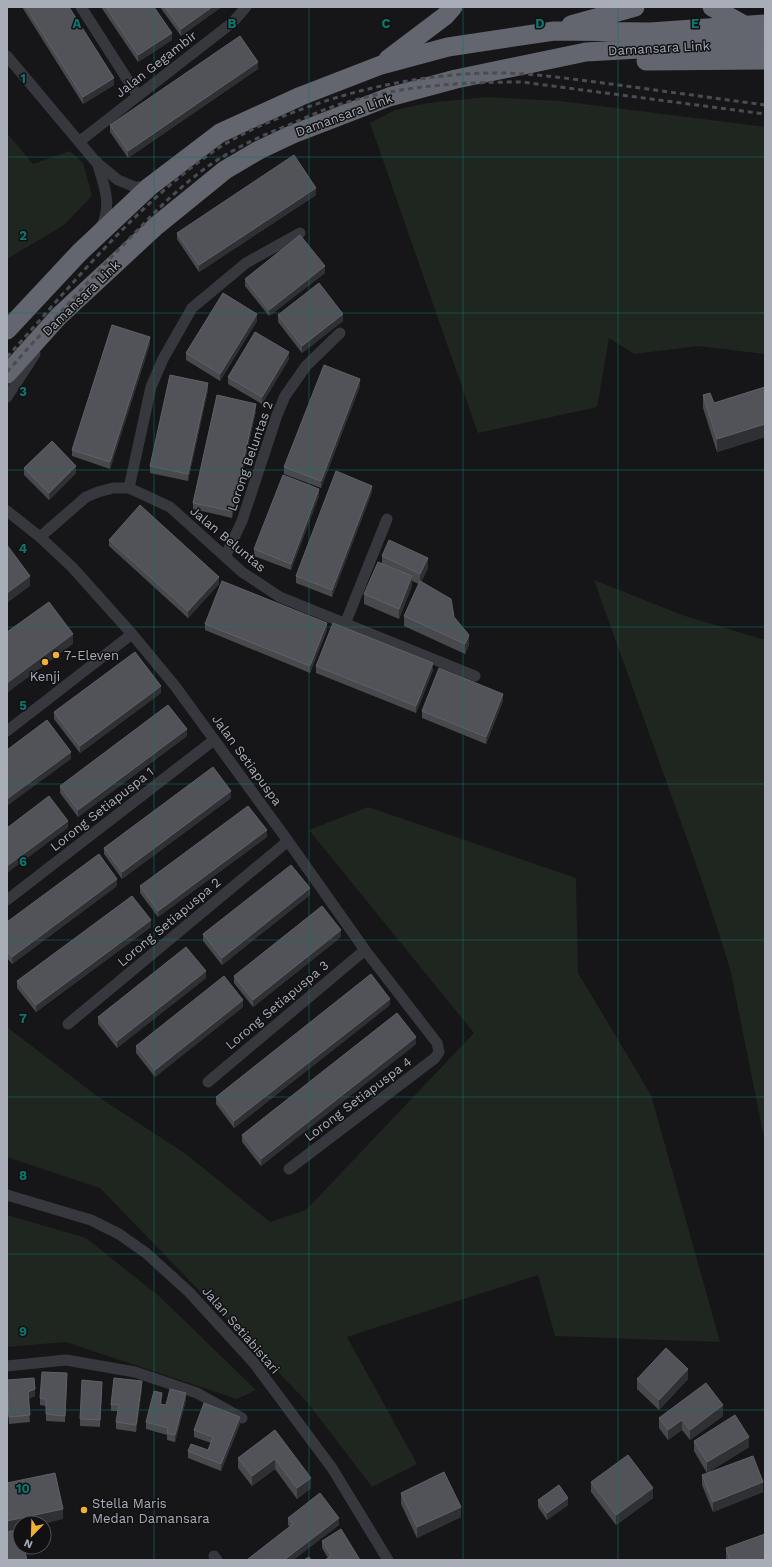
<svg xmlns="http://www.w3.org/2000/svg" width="772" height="1567" viewBox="0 0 772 1567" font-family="'Work Sans',sans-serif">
<rect width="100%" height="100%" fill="#161618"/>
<path fill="#1e261f" d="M486,97L560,101L765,127V354L698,346L634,354L609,338L597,407L478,433L370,123L395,110L428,103Z
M7,133L33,164L70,151L83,163L92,196L64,225L7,259Z
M594,580L682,615L765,640V1142L730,968L701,878Z
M368,807L576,878L578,973L651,1095L720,1342L555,1336L538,1275L347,1337L417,1464L372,1487L308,1403L100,1188L7,1157V1027L97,1096L186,1154L270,1222L306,1210L474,1033L309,830Z
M7,1215L86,1238L160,1297L256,1390L237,1399L66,1342L7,1347Z"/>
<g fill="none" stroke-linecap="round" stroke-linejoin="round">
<path stroke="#37383d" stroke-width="11" d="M81,7L138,96
M7,56L96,162L118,180L135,187H149
M80,141L233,22L246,7
M97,162C104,186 112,202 102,226
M7,397L35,354
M129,488L151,387L163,359L192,308L246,263L300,233
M7,511L40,537L73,568L132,634L175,686L288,841L365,950L437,1043L439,1052L435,1058L289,1169
M40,537L86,497L98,492L113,488H129L170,507L242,572L280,597L475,676
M225,557L242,521L277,415L285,396L306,366L340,333
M345,624L387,519
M7,731L132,634
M7,900L214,740
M68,1024L288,841
M208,1082L365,950
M7,1195L91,1220L119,1234L146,1253L189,1292L254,1363L332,1468L388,1560
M7,1366L66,1360L135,1372L197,1393L242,1418
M214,1556L217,1560"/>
<path stroke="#63666e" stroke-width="19" d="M571,25L635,7
M388,59L445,16L453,7
M646,61L765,60
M7,330L79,253L149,187L220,133L301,96L381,65L448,47L554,31L650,32L765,24
M7,374L59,316L156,226L225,170L259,150L293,134L389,97L456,79L586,52L765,42"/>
<path stroke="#4a4c52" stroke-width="3" stroke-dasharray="5 4" stroke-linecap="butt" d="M7,357C71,286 133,208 211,153C240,133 272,120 305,108C363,87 424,75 486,73C528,72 570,79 611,84C662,91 714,98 765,105
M7,372C47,327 87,282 129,239C150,217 170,196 194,177C222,154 255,138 289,125C303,119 317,112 332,107C393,86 458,82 522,82L765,114"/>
<path stroke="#63666e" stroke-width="19" d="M712,7L755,31L765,34"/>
</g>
<path fill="#47494d" d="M22,7H69L114,85L83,104Z
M101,7H154L172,40L138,62Z
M160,7H220V8L181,36Z
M258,69L128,158L110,132V125Z
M316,195L199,272L177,239V233Z
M325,273L269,316L245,286V279Z
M278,315L343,321L302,353L278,322Z
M257,321L220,381L186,360V353Z
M150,344L110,469L72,456V450Z
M289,359L262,404L228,384V377Z
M360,386L321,488L284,474V467Z
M765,387V437L717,452L703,408V395L714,403Z
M208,390L188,481L150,473V466Z
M256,411L232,518L193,509V503Z
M24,468L76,473L49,500L24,475Z
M372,492L332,597L296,583V576Z
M319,496L291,570L254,556V549Z
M109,540L219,584L188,618L109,546Z
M382,556L428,568L421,582L454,617L469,645L465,654L404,626V616L419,584L412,581V586L399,619L364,604V594L382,563Z
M205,624L327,630L310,673L205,630Z
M316,666L433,670L416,713L316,673Z
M161,693L80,753L54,719V712Z
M503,701L486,744L422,718V711Z
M187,736L78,817L60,793V786Z
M231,798L122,879L104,854V848Z
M267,837L158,917L140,893V886Z
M117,886L12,964L7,958V922Z
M310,895L222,965L203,941V934Z
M151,927L36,1012L17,988V981Z
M341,937L253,1007L234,983V976Z
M206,978L117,1048L98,1024V1017Z
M390,1005L234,1128L216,1104V1097Z
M243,1007L155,1077L136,1053V1046Z
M416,1044L261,1166L242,1142V1135Z
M637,1379H688L659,1410L637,1389Z
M7,1380L35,1396L28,1399L30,1422L9,1424L7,1393Z
M67,1380L65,1422L46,1421V1406L40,1405V1398Z
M102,1388L100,1427L80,1426V1419Z
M142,1388L136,1432L116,1429V1422L118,1411H111V1405Z
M162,1400L161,1404L166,1405L186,1400L175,1442L167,1440V1435L146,1429V1422Z
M723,1416L690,1440L682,1430L668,1440L659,1428V1418Z
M240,1424L221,1471L188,1458V1451L208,1450L211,1443L194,1437V1430Z
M275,1430L311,1488L297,1499L275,1469L252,1486L238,1468V1458Z
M694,1441L749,1447L707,1473L694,1451Z
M702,1475L763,1492L713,1512L702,1485Z
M591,1482L653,1498L616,1525L591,1492Z
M401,1493L461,1517L417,1538L401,1504Z
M538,1500L568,1505L547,1520L538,1507Z
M288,1518L339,1525L293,1560H248V1559L290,1527L288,1525Z
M322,1541L360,1560L328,1558L322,1548Z
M726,1548L765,1560H726Z"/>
<path fill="#2f3033" d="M212,7H220V8L181,36V29Z
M172,33V40L138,62V55Z
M258,62V69L128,158V151Z
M114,78V85L83,104V97Z
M316,188V195L199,272V265Z
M325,266V273L269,316V310Z
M257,314V321L220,381V374Z
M343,314V321L302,353V346Z
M150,337V344L110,469V462Z
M289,352V359L262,404V397Z
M360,379V386L321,488V481Z
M208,383V390L188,481V474Z
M256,404V411L232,518V511Z
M765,424V437L717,452V439Z
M76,466V473L49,500V493Z
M372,486V492L332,597V590Z
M319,489V496L291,570V564Z
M428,558V568L420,585V574Z
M30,576V586L7,603V593Z
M412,576V586L399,619V609Z
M219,577V584L188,618V611Z
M327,623V630L310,673V666Z
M73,634V644L7,693V683Z
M469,635V645L465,654V644Z
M433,663V670L416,713V706Z
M161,686V693L80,753V746Z
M503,694V701L486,744V737Z
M187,729V736L78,817V810Z
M71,752V759L7,806V799Z
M231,791V798L122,879V872Z
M68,821V828L7,873V866Z
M267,830V837L158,917V911Z
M117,879V886L12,964V957Z
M310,888V895L222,965V958Z
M151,920V927L36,1012V1005Z
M341,930V937L253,1007V1000Z
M206,971V978L117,1048V1041Z
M390,999V1005L234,1128V1121Z
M243,1000V1007L155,1077V1070Z
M416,1037V1044L261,1166V1159Z
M688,1369V1379L659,1410V1400Z
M142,1381V1388L136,1432V1425Z
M35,1389V1396L28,1399V1392Z
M162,1393V1400L160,1410V1404Z
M186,1393V1400L175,1442V1435Z
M723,1405V1416L690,1440V1430Z
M240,1417V1424L221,1471V1464Z
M682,1420V1430L668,1440V1430Z
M749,1437V1447L707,1473V1462Z
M275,1459V1469L252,1486V1476Z
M311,1478V1488L297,1499V1488Z
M763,1482V1492L713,1512V1502Z
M653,1488V1498L616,1525V1515Z
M568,1498V1505L547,1520V1513Z
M461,1507V1517L417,1538V1527Z
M63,1509V1519L44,1524V1523H20V1529L7,1532V1521Z
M339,1518V1525L293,1560H284Z"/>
<path fill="#525359" stroke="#5f6168" d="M26,7H69L114,78L83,97Z
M106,7H154L172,33L138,55Z
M165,7H212L181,29Z
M240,36L258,62L128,151L110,125Z
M294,155L316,188L199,265L177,233Z
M300,235L325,266L269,310L245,279Z
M319,283L343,314L302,346L278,315Z
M223,293L257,314L220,374L186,353Z
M112,325L150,337L110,462L72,450Z
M255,332L289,352L262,397L228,377Z
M324,365L360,379L321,481L284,467Z
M170,375L208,383L188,474L150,466Z
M765,387V424L717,439L703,395L710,393L714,403Z
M217,395L256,404L232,511L193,503Z
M52,441L76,466L49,493L24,468Z
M336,471L372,486L332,590L296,576Z
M283,475L319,489L291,564L254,549Z
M140,505L219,577L188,611L109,540Z
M389,540L428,558L420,574L382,556Z
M7,545L30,576L7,593Z
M378,562L412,576L399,609L364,594Z
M222,581L327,623L310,666L205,624Z
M420,581L451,599L454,617L469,635L465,644L404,616Z
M49,602L73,634L7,683V632Z
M333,623L433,663L416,706L316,666Z
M135,652L161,686L80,746L54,712Z
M439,668L503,694L486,737L422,711Z
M168,705L187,729L78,810L60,786Z
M47,720L71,752L7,799V750Z
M213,767L231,791L122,872L104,848Z
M49,796L68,821L7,866V828Z
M248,806L267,830L158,911L140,886Z
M99,854L117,879L12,957L7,951V922Z
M291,865L310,888L222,958L203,934Z
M132,896L151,920L36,1005L17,981Z
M322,906L341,930L253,1000L234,976Z
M186,947L206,971L117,1041L98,1017Z
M371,974L390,999L234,1121L216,1097Z
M224,976L243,1000L155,1070L136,1046Z
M397,1013L416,1037L261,1159L242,1135Z
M666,1348L688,1369L659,1400L637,1379Z
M42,1372L67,1373L65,1416L46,1414V1399L40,1398Z
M34,1378L35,1389L28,1392L30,1415L9,1417L7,1380Z
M114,1378L142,1381L136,1425L116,1422L119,1404L111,1405Z
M82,1380L102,1382L100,1420L80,1419Z
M706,1383L723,1405L690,1430L682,1420L668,1430L659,1418Z
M170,1389L186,1393L175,1435L167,1433L168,1428L146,1422L154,1391L162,1393L160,1404L166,1405Z
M204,1403L240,1417L221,1464L188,1451L191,1444L208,1450L213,1437L194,1430Z
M735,1415L749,1437L707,1462L694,1441Z
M275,1430L311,1478L297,1488L275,1459L252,1476L238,1458Z
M628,1455L653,1488L616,1515L591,1482Z
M753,1456L763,1482L713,1502L702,1475Z
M444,1472L461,1507L417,1527L401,1493Z
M55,1473L63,1509L7,1521V1483Z
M559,1485L568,1498L547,1513L538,1500Z
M320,1493L339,1518L284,1560H249L248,1559L293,1524L288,1518Z
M20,1529V1547H24L27,1560H7V1532Z
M341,1529L360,1560H325L331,1556L322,1541Z
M765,1534V1560H730L726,1548Z
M309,1557L311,1560H304Z"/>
<path fill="none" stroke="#0f766e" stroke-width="1" stroke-opacity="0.55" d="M154,7V1560M309,7V1560M463,7V1560M618,7V1560M7,157H765M7,313H765M7,470H765M7,627H765M7,784H765M7,940H765M7,1097H765M7,1254H765M7,1410H765"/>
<g fill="#f2b134" stroke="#111113" stroke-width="1.5">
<circle cx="56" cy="655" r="4"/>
<circle cx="45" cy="662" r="4"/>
<circle cx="84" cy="1510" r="4"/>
</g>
<g text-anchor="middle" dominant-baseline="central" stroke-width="3" stroke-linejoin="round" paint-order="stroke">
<g font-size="13" fill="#a8adb8" stroke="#111113">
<text transform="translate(659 48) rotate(-3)">Damansara Link</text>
<text transform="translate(156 64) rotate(-38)">Jalan Gegambir</text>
<text transform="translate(344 115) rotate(-20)">Damansara Link</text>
<text transform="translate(81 298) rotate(-44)">Damansara Link</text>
<text transform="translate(250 456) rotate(-71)">Lorong Beluntas 2</text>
<text transform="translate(228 539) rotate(40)">Jalan Beluntas</text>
<text transform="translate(247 760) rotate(54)">Jalan Setiapuspa</text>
<text transform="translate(102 809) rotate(-38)">Lorong Setiapuspa 1</text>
<text transform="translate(169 922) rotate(-40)">Lorong Setiapuspa 2</text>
<text transform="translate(277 1005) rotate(-40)">Lorong Setiapuspa 3</text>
<text transform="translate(358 1099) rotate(-37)">Lorong Setiapuspa 4</text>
<text transform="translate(241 1330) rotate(49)">Jalan Setiabistari</text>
</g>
<g font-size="13" fill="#a8adb8" stroke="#111113" text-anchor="start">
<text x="64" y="655">7-Eleven</text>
<text x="45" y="676" text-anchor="middle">Kenji</text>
<text x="92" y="1503">Stella Maris<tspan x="92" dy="15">Medan Damansara</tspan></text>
</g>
</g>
<g font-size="13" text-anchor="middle" font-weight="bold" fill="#0f766e" stroke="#111113" stroke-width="3" stroke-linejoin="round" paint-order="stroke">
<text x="77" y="28">A</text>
<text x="232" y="28">B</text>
<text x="386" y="28">C</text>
<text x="540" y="28">D</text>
<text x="695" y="28">E</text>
<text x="23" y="83">1</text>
<text x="23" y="240">2</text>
<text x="23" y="396">3</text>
<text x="23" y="553">4</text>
<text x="23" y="710">5</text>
<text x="23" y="866">6</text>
<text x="23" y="1023">7</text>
<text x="23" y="1180">8</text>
<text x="23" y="1336">9</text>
<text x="23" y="1493">10</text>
</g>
<rect width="772" height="1567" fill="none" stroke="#a8adb8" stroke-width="16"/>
<g transform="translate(32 1535) rotate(203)"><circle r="19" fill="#111113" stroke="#4d4f55"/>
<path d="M0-3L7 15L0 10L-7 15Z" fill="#f2b134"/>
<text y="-6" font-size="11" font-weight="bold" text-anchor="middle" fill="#a8adb8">N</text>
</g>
</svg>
